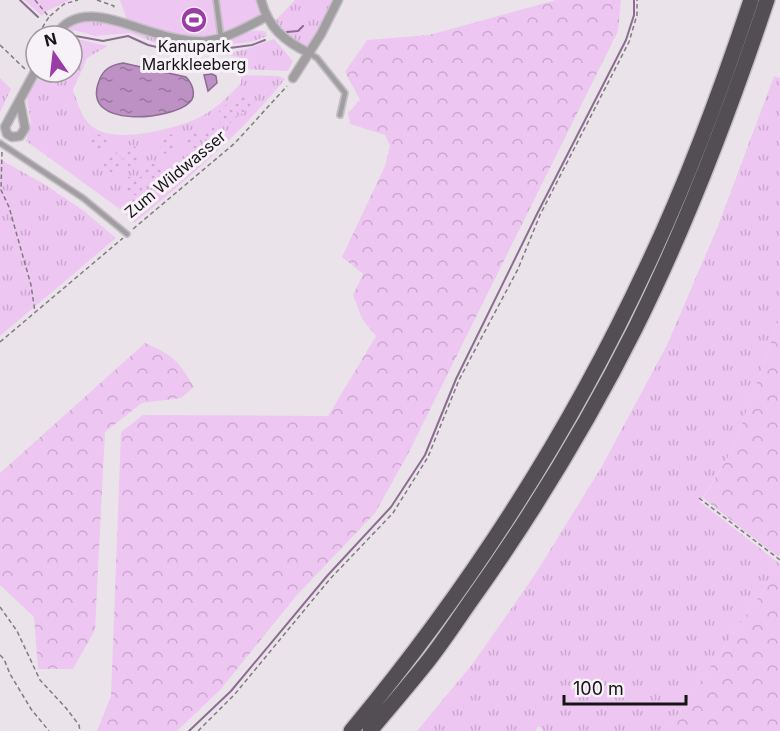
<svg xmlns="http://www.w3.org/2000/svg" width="780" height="731" viewBox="0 0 780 731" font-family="Inter,sans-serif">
<defs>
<pattern id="grass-tufts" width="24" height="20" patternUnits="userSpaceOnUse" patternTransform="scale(1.5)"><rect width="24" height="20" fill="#eec6f2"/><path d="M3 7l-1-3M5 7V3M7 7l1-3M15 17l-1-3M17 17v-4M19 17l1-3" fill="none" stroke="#cba9cf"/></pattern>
<pattern id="forest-crowns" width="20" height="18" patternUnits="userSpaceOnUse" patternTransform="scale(1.5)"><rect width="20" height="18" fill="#eec6f2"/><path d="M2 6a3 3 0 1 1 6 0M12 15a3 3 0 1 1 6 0" fill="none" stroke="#cba9cf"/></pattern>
<pattern id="garden-dots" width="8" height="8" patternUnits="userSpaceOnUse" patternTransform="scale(1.5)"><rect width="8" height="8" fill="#eec6f2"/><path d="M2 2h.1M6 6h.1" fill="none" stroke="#cba9cf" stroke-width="1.8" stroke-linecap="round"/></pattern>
<pattern id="water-ripples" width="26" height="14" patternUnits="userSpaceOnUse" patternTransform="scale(1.5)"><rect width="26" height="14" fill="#be91c4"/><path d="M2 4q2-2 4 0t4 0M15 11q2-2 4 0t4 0" fill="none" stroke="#99759e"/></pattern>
</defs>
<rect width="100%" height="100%" fill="#eae4ea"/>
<path fill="url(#grass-tufts)" d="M295,0H338L309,53L271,25Z
M92,19C106,23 120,25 133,29C155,37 176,46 200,45C222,45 248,25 266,32L267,36L251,42L185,49L158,44L130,33L95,36L74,30L70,36H59L74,21Z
M72,38L108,46L87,58L73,90C78,104 82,121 96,129C120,143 174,129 198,118C215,110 229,96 241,83V75L279,76L285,79C240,135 190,177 134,223L121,210L26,141L31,122L27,101L28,94L40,72H72Z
M274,39L293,61L288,71L241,69V58L224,54L247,49Z
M774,76L780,78V317L733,449L700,502L780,564V566L666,731H543L539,726L535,731H417L474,662L536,573L602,466L667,345L718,226Z
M0,78L11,89L0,112Z
M0,159L47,186L84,211L116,238L0,336Z"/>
<path fill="url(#forest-crowns)" d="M556,0H621L618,31L408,454L375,513L297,595L220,690L177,731H97L111,696L121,432L143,415L328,416L376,336L362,319L353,295L363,274L342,257L385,166L390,146L385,135L350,124L348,113L360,100L345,72L367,40L429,35Z
M780,317V554L778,557L703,498L733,449Z
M145,343C174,356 178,360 194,387L181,398L142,403L105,432L95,630L73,669H38L34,617L0,585V473Z
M780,566V731H666Z"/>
<path fill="url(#garden-dots)" d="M242,91L253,103L240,115L229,103Z
M227,104L238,116L225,128L214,116Z
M214,120L225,132L212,144L201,132Z
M190,129L203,138L193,153L180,143Z
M90,134L107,135L106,152H90Z
M175,134L177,152L161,154L159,136Z
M134,145L143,160L130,168L120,153Z
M113,149L124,161L111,173L100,161Z
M153,159L163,174L149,183L140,168Z
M126,177H142V195H126Z"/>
<path fill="#eec6f2" d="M24,0H70L45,12L42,16Z
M120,0H261L266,17L221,37L180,39L128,23Z"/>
<path fill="url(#water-ripples)" stroke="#8c6c90" stroke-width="1.5" d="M123,63L186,77C192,83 197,95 190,102C173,120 80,130 99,81C103,69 111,65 123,63Z
M212,74L216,76L217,83L208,91L204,75Z"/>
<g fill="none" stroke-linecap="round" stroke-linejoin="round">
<path stroke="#8c6c90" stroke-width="2" d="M20,0L38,17
M287,32L298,31L303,26
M70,35L103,41L128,36L148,45L174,51L200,52L252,45L265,40
M189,731L231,691L327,576L391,507L425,455L456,379L537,214L626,40L634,15V0"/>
<g stroke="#c4bfc4" stroke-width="8">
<path id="service" d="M216,0L221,37
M309,53L317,58L345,93L340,115
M0,143L83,198L127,234"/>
</g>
<g stroke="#c4bfc4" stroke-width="11">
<path id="minor" d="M261,0C268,27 284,41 309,53
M55,36C78,0 122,24 155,33C171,38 189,42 206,41C227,39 248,26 266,17
M293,78L321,34L338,0
M20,102L25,128L20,136L12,137L7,134L5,127L36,70"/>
</g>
<g stroke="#c4bfc4" stroke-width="18">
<path id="motorway" d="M351,731C469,589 569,434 647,266C688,180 721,90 751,0
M370,731C389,708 409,685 428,661C443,642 456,622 470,602C532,515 588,423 636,327C688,222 730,111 767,0"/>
</g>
<path stroke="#7f7b7f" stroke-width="1.5" stroke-dasharray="4.5 3" stroke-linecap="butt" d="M35,0L49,17L37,36
M97,0L114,6L112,10
M50,16L64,4L78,0
M0,45L26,70
M2,152L1,190L9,207L31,285L35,312
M133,229L235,143L287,86
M0,342L123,238
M699,498L780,560
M0,607L17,631L40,680L66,708L79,725L80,731
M0,655L4,659L10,674L31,709L49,731
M198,731L235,694L330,579L393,513L428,457L459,380L518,269L540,215L629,42L637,15V0"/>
<use href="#service" stroke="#a19ea1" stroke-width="4.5"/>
<use href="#minor" stroke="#a19ea1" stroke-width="8"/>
<use href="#motorway" stroke="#534e54" stroke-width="15"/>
</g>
<defs>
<g id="stadium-disc" transform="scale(1.35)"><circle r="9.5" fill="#993ca5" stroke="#f7f1f8"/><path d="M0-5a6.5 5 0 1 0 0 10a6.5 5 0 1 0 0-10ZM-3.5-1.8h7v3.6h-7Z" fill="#fff"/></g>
</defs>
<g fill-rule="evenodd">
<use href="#stadium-disc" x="194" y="20"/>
</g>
<g text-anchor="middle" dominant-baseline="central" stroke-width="6" stroke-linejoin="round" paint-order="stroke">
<g font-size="16" fill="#161416" stroke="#f7f1f8">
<text x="194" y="46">Kanupark<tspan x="194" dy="18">Markkleeberg</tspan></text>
</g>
<g font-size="16" fill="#161416" stroke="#f7f1f8">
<text transform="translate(175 174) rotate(-40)">Zum Wildwasser</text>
</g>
</g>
<g transform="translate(54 54) rotate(346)"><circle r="28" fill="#f7f1f8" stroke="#9d999e" stroke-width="1.5"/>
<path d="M0-4.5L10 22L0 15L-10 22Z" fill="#993ca5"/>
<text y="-9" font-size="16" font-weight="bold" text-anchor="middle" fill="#161416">N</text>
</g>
<path d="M564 695v9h122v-9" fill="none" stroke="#161416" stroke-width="3"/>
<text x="573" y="695" font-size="18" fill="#161416" stroke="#f7f1f8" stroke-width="4.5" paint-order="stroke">100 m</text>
</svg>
